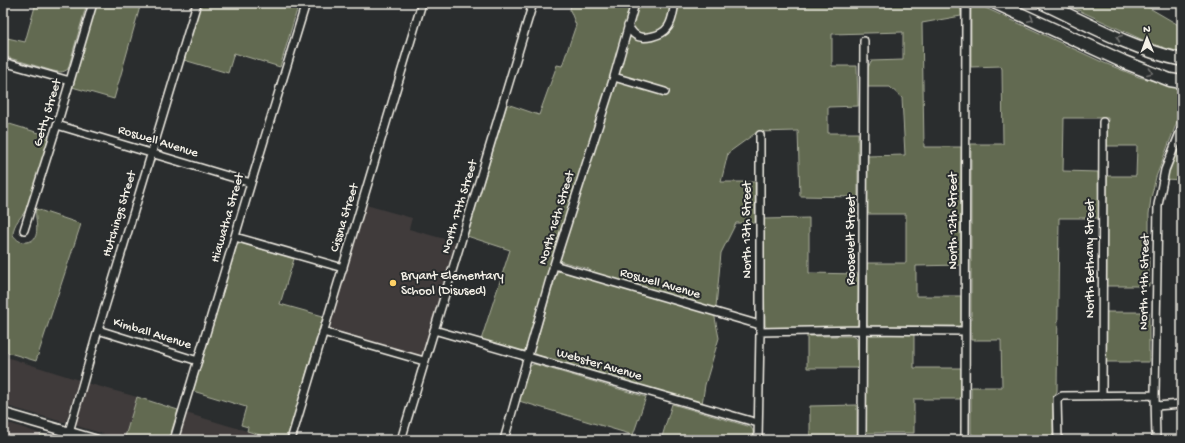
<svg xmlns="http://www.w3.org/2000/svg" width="1185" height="443" viewBox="0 0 1185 443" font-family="'Gochi Hand',sans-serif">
<rect width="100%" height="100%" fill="#2a2d2e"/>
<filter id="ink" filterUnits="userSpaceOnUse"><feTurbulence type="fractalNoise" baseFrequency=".025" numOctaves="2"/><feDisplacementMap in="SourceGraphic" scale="8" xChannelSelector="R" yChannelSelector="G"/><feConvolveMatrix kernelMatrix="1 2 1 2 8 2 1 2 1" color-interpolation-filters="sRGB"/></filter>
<g filter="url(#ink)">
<path fill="#3f3b3b" d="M366,205L412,218L409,229L455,242L423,354L421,355L417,356L332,330L330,328L329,323Z
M3,356L79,380L66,422H63L3,405Z
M87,383L137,397L124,440L80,427L77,425L76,422Z
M186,413L277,440H179Z
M5,424H12L41,434L39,440H3V425Z"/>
<path fill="#626b51" stroke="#abae9c" d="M36,3H87L68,69C63,73 59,72 53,71L3,56V37L25,42Z
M97,3H141L114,99L72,87Z
M201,3H299L280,67L234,53L228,73L184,60Z
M571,3H960L961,16L922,23L924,147H961L960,265L916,266V296H961V324L959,326H870L867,324V263H906V214H868L867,156L905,155L902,98L890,87H867L868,68L871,61L903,60V32L832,34V66H857L858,106L828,107V133H858V197L800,196L798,131L757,132L728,153L721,182H755V223H736L721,253L715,318L719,338L705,385L702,404L533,354L557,272L561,271L585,279L589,269L553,259L525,351H521L481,340L510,250L467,236L507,104L539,115L557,65L562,66L576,25L570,10Z
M971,3H975L1102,62L1139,77L1182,88V109L1156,177L1151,198L1149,214V286H1106L1107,176H1136L1137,146H1107L1108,118H1064L1063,171L1098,172L1099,218H1059L1057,391L1053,399V437L1022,436V440H979L971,433V387H1002L1001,340H971V144H1003L1002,69L1001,66L971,67Z
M1063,3H1146V6L1182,27V52L1158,47Z
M3,122L49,136L28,207C22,217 13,223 13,235C17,240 20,243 27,242C43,240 34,220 36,209L81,224L36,361L3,351Z
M1182,137V180L1165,179Z
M809,218V273L858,274V324L856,327L767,328L765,325L763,219Z
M241,243L294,259L280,304L323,316L287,440H277L247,431L248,427L241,425L246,407L193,391L237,245Z
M1106,312H1149V362H1106Z
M914,334V368H961V399H914V433H866V338L868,335Z
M807,336H855L857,338L858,368H807Z
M534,364L646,397L633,435L519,401L530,366Z
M137,397L178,410L169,440H124Z
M672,404L751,427L753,431L754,440H661Z
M857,405V438L810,439V406Z
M41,434L63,440H39Z"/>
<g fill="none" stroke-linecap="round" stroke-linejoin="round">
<g stroke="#f4f1e8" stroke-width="10">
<path id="minor" d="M628,26C630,29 632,32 634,34C642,41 662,36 668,27C673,20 673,11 675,3
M3,62L70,81
M614,77L665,92
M57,125L251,183
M24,230L57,125L93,3
M235,237L343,268
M554,265L760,325
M98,330L198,361
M434,330L758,423
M323,332L424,361
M760,332L862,330L964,331
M1102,396L1103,122
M1156,406L1182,404
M69,432L98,330L197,3
M174,440L251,183L306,3
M291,440L422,3
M401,440L533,3
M504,440L554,265L614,77L635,3
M758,440L760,332V135
M862,440L864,41
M965,440L966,3
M1058,440L1057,399L1062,396L1155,395
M1156,440L1155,395L1158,205L1165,170L1182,128"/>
</g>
<g stroke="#f4f1e8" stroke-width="12">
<path id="secondary" d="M3,413L96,440"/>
</g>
<g stroke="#f4f1e8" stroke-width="15">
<path id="motorway" d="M996,3L1124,62L1170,80L1182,82
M1043,3C1088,24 1133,49 1182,60"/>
</g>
<use href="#minor" stroke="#2a2d2e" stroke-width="7"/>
<use href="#secondary" stroke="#2a2d2e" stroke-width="9"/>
<use href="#motorway" stroke="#2a2d2e" stroke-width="12"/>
</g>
<defs><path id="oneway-chevron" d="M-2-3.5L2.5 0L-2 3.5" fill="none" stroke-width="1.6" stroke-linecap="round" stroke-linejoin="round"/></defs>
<g stroke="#71726f">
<use href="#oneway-chevron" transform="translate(1031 19) rotate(25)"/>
<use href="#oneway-chevron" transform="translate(1119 38) rotate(-157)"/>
<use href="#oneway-chevron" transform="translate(1150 72) rotate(21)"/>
</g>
</g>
<circle fill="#ffd166" stroke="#2a2d2e" stroke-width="1.5" cx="393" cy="283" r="4"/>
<g text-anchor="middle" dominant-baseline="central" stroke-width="4" stroke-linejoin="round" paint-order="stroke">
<g font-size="13" fill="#f4f1e8" stroke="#2a2d2e">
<text transform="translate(48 113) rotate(-73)">Getty Street</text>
<text transform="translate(158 142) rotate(17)">Roswell Avenue</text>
<text transform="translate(460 207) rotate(-73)">North 17th Street</text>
<text transform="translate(120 214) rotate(-73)">Hutchings Street</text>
<text transform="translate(228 218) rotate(-74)">Hiawatha Street</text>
<text transform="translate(345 218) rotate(-73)">Cissna Street</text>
<text transform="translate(557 218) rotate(-73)">North 16th Street</text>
<text transform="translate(953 221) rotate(-90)">North 12th Street</text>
<text transform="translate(747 230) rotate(-90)">North 13th Street</text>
<text transform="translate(851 240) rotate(-90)">Roosevelt Street</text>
<text transform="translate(1090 259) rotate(-90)">North Bethany Street</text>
<text transform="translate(1145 282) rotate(-89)">North 11th Street</text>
<text transform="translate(660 284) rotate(16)">Roswell Avenue</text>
<text transform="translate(152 334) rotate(17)">Kimball Avenue</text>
<text transform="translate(599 365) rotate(16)">Webster Avenue</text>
</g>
<g font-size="13" fill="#f4f1e8" stroke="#2a2d2e" text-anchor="start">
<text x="401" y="276">Bryant Elementary<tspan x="401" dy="15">School (Disused)</tspan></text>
</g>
</g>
<rect width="1185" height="443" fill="none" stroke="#2a2d2e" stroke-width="16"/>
<rect x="8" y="8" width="1169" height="427" fill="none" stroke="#f4f1e8" stroke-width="1.5" filter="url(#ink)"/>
<g transform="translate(1147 38) rotate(359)" stroke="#2a2d2e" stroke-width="3" paint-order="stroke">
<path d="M0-3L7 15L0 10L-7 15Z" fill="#f4f1e8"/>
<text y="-6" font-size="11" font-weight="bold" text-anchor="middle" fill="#f4f1e8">N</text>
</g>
</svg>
